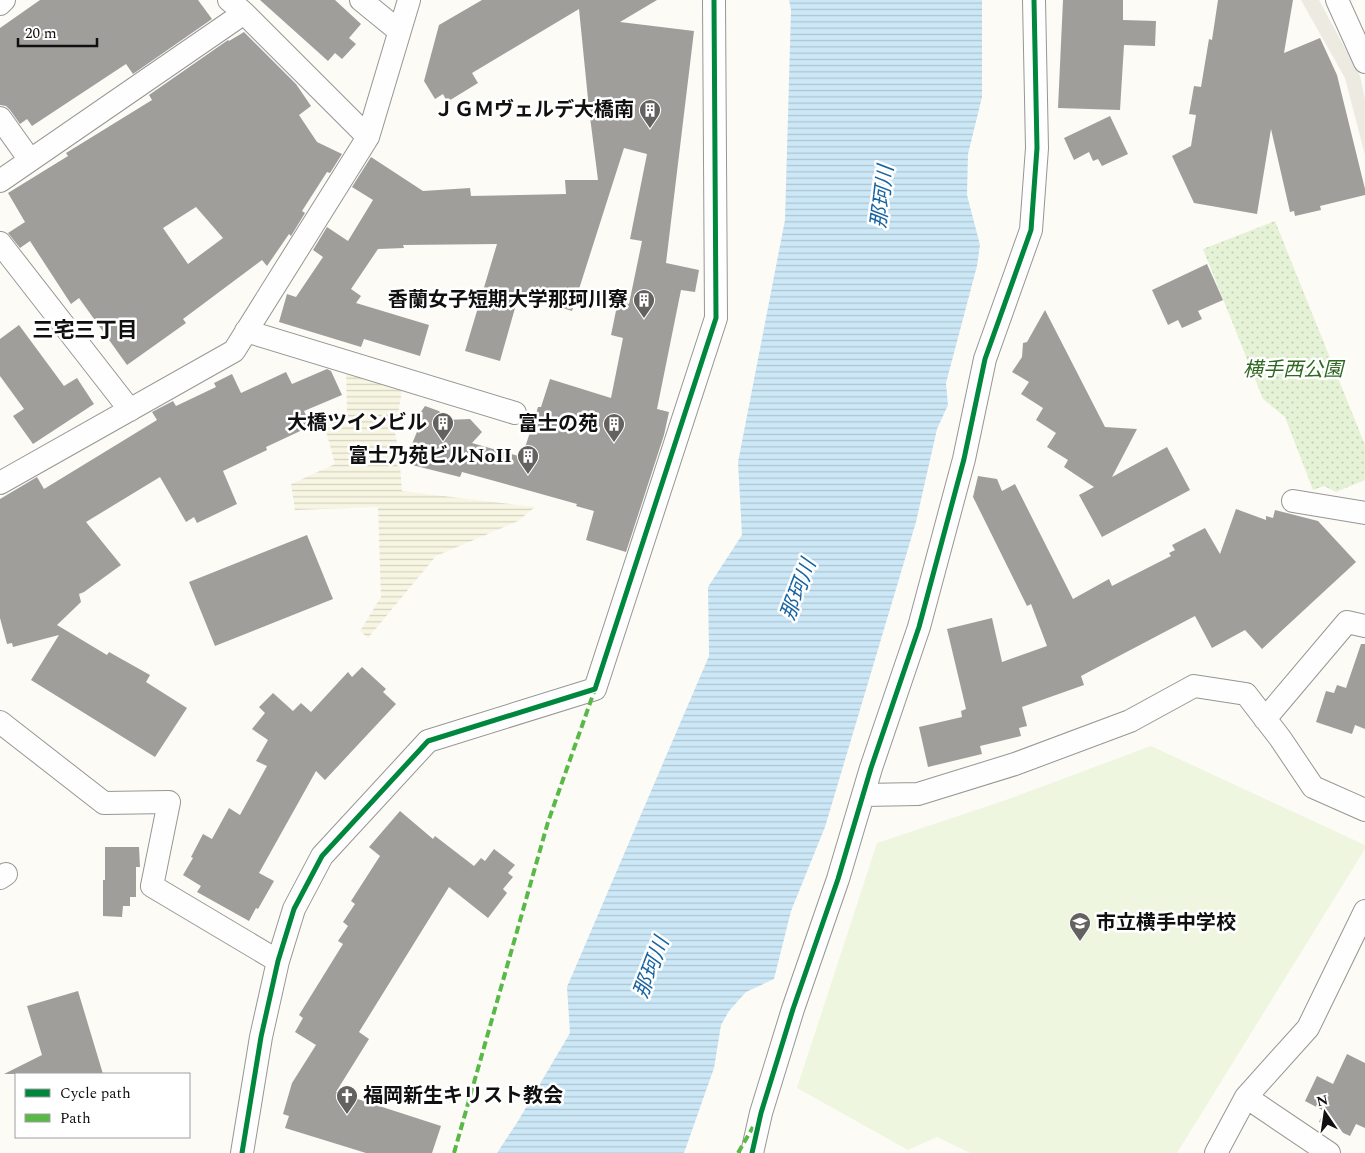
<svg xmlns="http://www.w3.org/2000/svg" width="1365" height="1153" viewBox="0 0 1365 1153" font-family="Spectral,'Noto Sans JP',serif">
<defs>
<pattern id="farmland-rules" width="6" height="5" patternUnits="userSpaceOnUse" patternTransform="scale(1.25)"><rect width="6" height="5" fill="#f8f6e3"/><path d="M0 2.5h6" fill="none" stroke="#d4d2c2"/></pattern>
<pattern id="grass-dots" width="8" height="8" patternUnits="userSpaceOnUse" patternTransform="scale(1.25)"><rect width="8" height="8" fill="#e5f2d6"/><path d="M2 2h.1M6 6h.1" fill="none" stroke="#c3ceb7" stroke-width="1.8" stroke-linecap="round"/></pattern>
<pattern id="water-rules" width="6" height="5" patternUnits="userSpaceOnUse" patternTransform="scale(1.25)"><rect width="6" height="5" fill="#cce7f6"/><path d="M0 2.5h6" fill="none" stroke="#aec5d2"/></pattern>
</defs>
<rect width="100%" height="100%" fill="#fcfbf6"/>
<path fill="url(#farmland-rules)" d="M346,369L402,390L395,432L399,454L402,491L535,507L518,521L436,556L368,638L360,631L381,597L378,507L295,510L291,484L335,464L326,431L316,418L347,412Z"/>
<path fill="url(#grass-dots)" d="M1275,221L1365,445V480L1336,492L1324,486L1313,490L1285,417L1263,399L1203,249Z"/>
<path fill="#eff6e0" d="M1151,746L1365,845V849L1177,1153H970L937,1137L908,1150L797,1088L877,843L1003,801Z"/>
<path fill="#eceae1" d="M1301,0H1319L1360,76L1365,99V155L1345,78Z"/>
<path fill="url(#water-rules)" d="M789,0H982V97L968,154L967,195L980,245L977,266L946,383L948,405L937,429L916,522L825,827L791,911L774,979L746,992L729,1011L721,1025L714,1068L684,1153H497L518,1121L570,1033L567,987L709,656L708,587L742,535L738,462L785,220L791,10Z"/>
<path fill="#a09e9b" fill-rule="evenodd" d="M40,0H198L212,19L133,74L126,64L32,126L27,119L20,124L10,110L6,106L0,105V28Z
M260,0H335L361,24L349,38L356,44L342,59L335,53L328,61Z
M482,0H657L620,22L694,31L666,263L699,270L695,292L681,290L657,409L669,412L664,435L626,552L586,540L594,511L576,506L577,504L462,472L460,477L404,463L419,427L415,420L425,406L439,411L447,420L470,419L482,432L472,443L522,457L538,407H541L550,379L611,398L623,338L611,335L618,301L629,304L642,241L630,239L647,154L624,148L572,311L519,294L500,361L465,351L497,244L403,245L404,248L378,249L351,289L361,296L356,303L429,325L420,356L364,339L361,347L279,322L287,294L296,297L323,257L313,250L327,227L348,241L373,200L352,187L371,157L423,191L470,188L471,196L566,194L565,180H598L589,109L579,9L472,73L478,83L447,102L443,94L435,99L424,81L439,25Z
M1063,0H1123V20L1156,21L1155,46L1124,45L1120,110L1058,108Z
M1218,0H1293L1284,53L1320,38L1337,75L1365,189V195L1320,206L1321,210L1295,216L1294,211L1290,212L1271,129L1257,214L1194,203L1172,156L1191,146L1196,115L1189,114L1194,86L1201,87L1209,39L1212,40Z
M244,32L296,84L311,106L299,115L317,142L342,154L330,173L327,172L302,211L305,213L291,236L289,234L267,266L262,260L183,319L186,323L127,365L79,298L71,304L30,241L20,248L8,233L25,222L8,193L68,156L66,153L152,100L149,95L228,40L229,41ZM196,207L223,238L188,264L163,228Z
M1110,116L1128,154L1102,166L1098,159L1093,161L1089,152L1074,160L1064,138Z
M1207,264L1223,300L1198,311L1202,319L1182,328L1178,320L1168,325L1152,290Z
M1045,310L1105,427L1137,429L1112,477L1167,447L1190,490L1102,537L1079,495L1094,487L1064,467L1068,460L1047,447L1056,433L1036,420L1043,408L1021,394L1029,382L1012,372L1022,357L1023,343L1027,342Z
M19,325L64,386L77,378L94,404L33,444L13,416L24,409L0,376V339Z
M327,369L331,371L342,395L304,411L311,426L266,447L267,450L223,471L237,504L197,523L194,517L186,522L160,477L86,522L121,565L84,592L79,594L81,602L57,625L107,655L109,652L150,675L146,682L187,708L155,757L31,680L59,635L13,647L12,643L7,644L0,618V499L37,477L44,489L157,420L152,412L173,401L176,406L216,387L214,383L232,374L241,393L286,372L292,384Z
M978,476L997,479L1002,491L1015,484L1073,599L1109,579L1112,586L1171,556L1169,553L1175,550L1172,545L1205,528L1220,554L1236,509L1266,520V516L1273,518L1275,510L1318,521L1356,562L1262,649L1245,630L1212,648L1195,616L1081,676L1084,685L1022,707L1027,726L1019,728L1021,736L980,746L982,754L928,767L919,727L962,717L961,711L966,709L947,629L992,618L1002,662L1047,646L1031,604L1027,606L973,497Z
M307,535L333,599L215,646L189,582Z
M1361,644H1365V729L1355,725L1352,734L1316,722L1326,691L1334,693L1337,685L1346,688Z
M362,667L386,689L383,692L396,704L325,780L316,771L259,873L274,881L258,909L256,908L249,921L197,892L201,886L183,875L193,858L191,857L203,834L212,839L229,808L240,815L267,766L256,761L268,740L252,729L265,713L259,707L273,693L293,711L301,703L311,712L348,672L352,677Z
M400,811L433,839L435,836L474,866L481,858L485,861L494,849L515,865L508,873L513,877L503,889L507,893L488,918L449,887L359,1032L369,1039L336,1092L441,1126L432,1153H366L285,1128L289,1116L283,1114L292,1083L316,1045L295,1032L303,1018L299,1015L343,944L338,941L348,926L343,922L355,904L351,901L380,856L369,847Z
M105,847H139L140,867H136V897H130V906H123L122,917L103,916V880H105Z
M78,991L103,1074H4L42,1055L27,1006Z
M1347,1054L1365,1063V1128L1356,1124L1350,1136L1319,1122L1324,1111L1305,1101L1317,1076L1333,1084Z"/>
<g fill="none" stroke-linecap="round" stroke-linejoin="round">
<g stroke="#969694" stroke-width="24">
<path id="street" d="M229,0L244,13L368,137
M361,0L399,31
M1337,0L1365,62
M0,4L4,0
M0,118L30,160
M0,181L244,13
M0,243L130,410
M246,331L515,413
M0,483L234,351L368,137L409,0
M1293,501L1365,513
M1265,719L1347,622L1365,626
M0,722L104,803L169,802L152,886L278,961
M864,795L918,794L1015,764L1130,721L1194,686L1246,694L1280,738L1313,787L1365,810
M0,878L6,874
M1246,1097L1329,1153
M242,1153L261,1037L278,961L294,909L322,856L428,741L595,689L716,318L714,0
M752,1153L761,1113L793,1009L838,879L871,768L919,627L964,459L985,359L1031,230L1037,148L1034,0
M1216,1153L1246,1097L1308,1028L1365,911"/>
</g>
<use href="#street" stroke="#fffefe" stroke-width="22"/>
<path stroke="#58b947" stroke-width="4" stroke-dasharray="8 4" stroke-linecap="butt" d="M454,1153L548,822L595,689
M738,1153L753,1127"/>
<g stroke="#fff" stroke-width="8">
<path id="cycleway" d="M242,1153L261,1037L278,961L294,909L322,856L428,741L595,689L716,318L714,0
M752,1153L761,1113L793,1009L838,879L871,768L919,627L964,459L985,359L1031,230L1037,148L1034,0"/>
</g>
<use href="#cycleway" stroke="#00873e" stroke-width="5"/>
</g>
<defs>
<g id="building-pin" transform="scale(1.125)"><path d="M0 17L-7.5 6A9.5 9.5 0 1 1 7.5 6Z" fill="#636260" stroke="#fff"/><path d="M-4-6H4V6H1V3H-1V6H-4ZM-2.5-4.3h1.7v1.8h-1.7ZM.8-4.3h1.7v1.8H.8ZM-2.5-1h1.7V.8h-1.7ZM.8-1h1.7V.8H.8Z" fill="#fff"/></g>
<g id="school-pin" transform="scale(1.125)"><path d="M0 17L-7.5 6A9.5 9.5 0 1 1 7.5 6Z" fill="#636260" stroke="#fff"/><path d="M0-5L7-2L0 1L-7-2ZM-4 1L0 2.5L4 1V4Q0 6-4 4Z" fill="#fff"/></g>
<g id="church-pin" transform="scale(1.125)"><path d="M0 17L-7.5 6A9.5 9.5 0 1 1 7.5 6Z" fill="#636260" stroke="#fff"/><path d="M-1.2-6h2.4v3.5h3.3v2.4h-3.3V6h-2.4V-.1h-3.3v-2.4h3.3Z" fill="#fff"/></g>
</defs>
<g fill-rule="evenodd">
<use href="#building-pin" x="650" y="110"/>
<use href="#building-pin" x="644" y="300"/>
<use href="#building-pin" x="443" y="423"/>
<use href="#building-pin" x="614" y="424"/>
<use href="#building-pin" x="528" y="456"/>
<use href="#school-pin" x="1080" y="923"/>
<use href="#church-pin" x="347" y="1096"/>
</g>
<g text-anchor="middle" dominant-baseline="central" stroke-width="5" stroke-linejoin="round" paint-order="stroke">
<g font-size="20" font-weight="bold" fill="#101010" stroke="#fff" text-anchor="end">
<text x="634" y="110">ＪＧＭヴェルデ大橋南</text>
<text x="628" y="300">香蘭女子短期大学那珂川寮</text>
<text x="427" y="423">大橋ツインビル</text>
<text x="598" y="424">富士の苑</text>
<text x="512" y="456">富士乃苑ビルNoII</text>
<text x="1096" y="923" text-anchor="start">市立横手中学校</text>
<text x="363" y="1096" text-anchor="start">福岡新生キリスト教会</text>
</g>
<g font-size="20" font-style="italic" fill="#2e6820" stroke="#fff">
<text x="1293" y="370">横手西公園</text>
</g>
<g font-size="21" font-style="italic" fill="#1965a2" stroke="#fff">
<text transform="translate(883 197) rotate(-83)">那珂川</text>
<text transform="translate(799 590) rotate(-69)">那珂川</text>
<text transform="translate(652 968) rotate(-69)">那珂川</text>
</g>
<g font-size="21" font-weight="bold" fill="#101010" stroke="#fff">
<text x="85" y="331">三宅三丁目</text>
</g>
</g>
<rect x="15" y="1073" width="175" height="65" fill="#ffffff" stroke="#9f9f9f"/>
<rect x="25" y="1089" width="25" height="8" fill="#00873e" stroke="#9f9f9f"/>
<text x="60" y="1098" font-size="15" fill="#101010">Cycle path</text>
<rect x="25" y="1114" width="25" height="8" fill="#58b947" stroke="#9f9f9f"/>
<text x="60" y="1123" font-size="15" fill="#101010">Path</text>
<g transform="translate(1325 1113) rotate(347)" stroke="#ffffff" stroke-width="4" paint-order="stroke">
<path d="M0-4L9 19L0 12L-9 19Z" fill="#101010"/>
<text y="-8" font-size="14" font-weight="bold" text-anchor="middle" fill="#101010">N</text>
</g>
<path d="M18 38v8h79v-8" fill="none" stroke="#101010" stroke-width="2.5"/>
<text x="25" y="38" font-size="15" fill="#101010" stroke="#ffffff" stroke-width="4" paint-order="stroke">20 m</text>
</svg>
